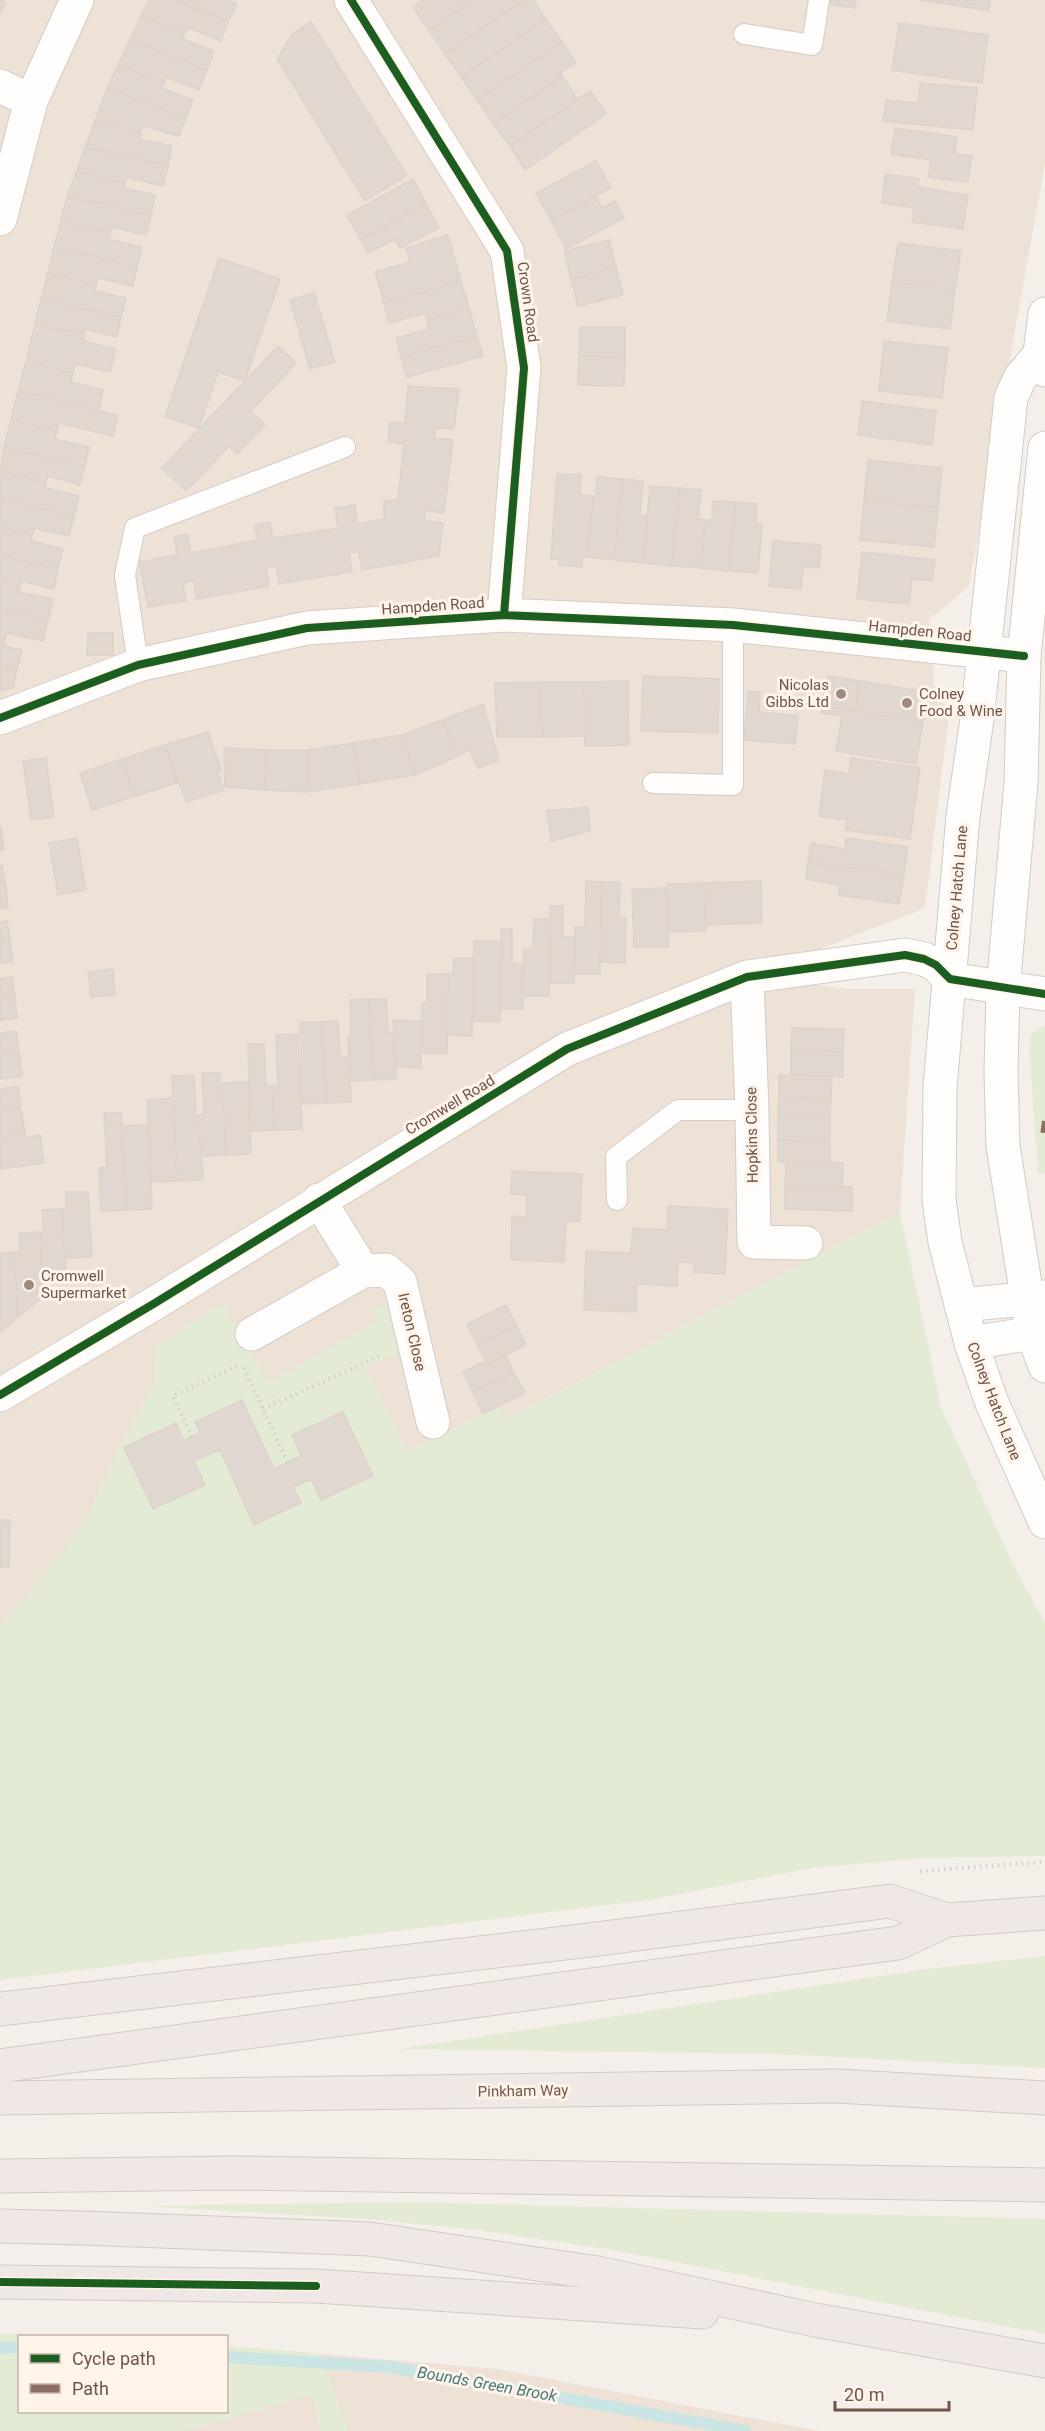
<svg xmlns="http://www.w3.org/2000/svg" width="1045" height="2431" viewBox="0 0 1045 2431" font-family="Roboto,sans-serif">
<rect width="100%" height="100%" fill="#f5efe9"/>
<path fill="#eee1d6" d="M0,0H1045V163L969,586L929,620L935,688L949,714L925,908L748,977L849,989H915L900,1212L202,1580L85,1524L0,1629Z
M227,2346L497,2369L819,2431H27L226,2412Z"/>
<path fill="#e3ebd4" d="M1045,1026V1174L1038,1173L1029,1042L1032,1033Z
M900,1212L941,1407L1016,1571L1045,1622V1856L926,1858L812,1868L648,1900L0,1980V1629L85,1523L103,1480L153,1384L156,1347L223,1303L268,1383L378,1320L370,1307L384,1306C402,1321 397,1330 398,1352L365,1368L407,1451L498,1406L506,1420Z
M1045,1956V2068L779,2054L399,2049L927,1969Z
M410,2202L1045,2219V2334L613,2250L477,2230L369,2219L145,2206Z
M0,2334H87L116,2336H20V2412H226L227,2346L321,2354L348,2431H321L311,2395L186,2431H0Z"/>
<g fill="none" stroke-linecap="round" stroke-linejoin="round">
<path stroke="#cbe5e5" stroke-width="12" d="M0,2348L20,2347
M226,2357L390,2367L745,2431"/>
</g>
<path fill="#e1d7d1" stroke="#ded2cb" stroke-width="1.5" d="M0,0L5,2L0,14Z
M149,0H176L228,22L221,41L187,27L185,33L141,16Z
M176,0H227L237,4L228,22Z
M423,0H474L429,30L413,7Z
M474,0H523L445,54L429,30Z
M523,0H533L546,19L461,77L445,54Z
M827,0H856L855,8L826,4Z
M920,0H990L989,11Z
M141,16L185,33L182,39L214,51L207,70L130,40Z
M546,19L562,42L477,100L461,77Z
M311,22L407,175L365,201L277,59L293,33Z
M899,23L988,35L982,83L892,70Z
M130,40L207,70L199,90L166,77L164,83L118,65Z
M562,42L576,63L560,73L562,76L493,124L477,100Z
M118,65L164,83L162,88L193,100L186,118L107,88Z
M562,76L578,99L510,146L493,124Z
M920,83L977,88L973,130L883,121L886,100L918,103Z
M107,88L186,118L179,136L143,126L141,132L95,121Z
M590,91L606,114L525,170L510,146Z
M95,121L141,132L140,139L172,146L168,166L85,147Z
M895,128L957,137L955,154L972,156L968,182L928,177L931,160L891,154Z
M85,147L168,166L163,186L127,177L125,183L77,171Z
M596,161L611,188L551,220L536,193Z
M77,171L125,183L124,188L155,195L151,215L67,196Z
M885,174L919,179L918,187L968,195L963,229L912,222L914,208L882,203Z
M413,179L426,204L360,239L347,215Z
M67,196L151,215L146,235L112,227L111,233L61,221Z
M596,196L602,208L615,201L624,218L566,249L551,220Z
M426,204L439,228L400,248L395,239L368,253L360,239Z
M61,221L111,233L109,239L142,247L137,267L54,247Z
M448,235L461,281L384,303L375,272L410,262L406,248Z
M609,240L616,267L571,279L564,251Z
M898,243L961,251L955,290L892,282Z
M54,247L137,267L133,286L98,278L96,285L48,273Z
M219,258L280,279L245,381L218,372L199,428L165,417Z
M616,267L623,295L578,306L571,279Z
M48,273L96,285L95,291L126,298L121,317L41,299Z
M461,281L469,308L427,321L425,313L389,323L384,303Z
M892,282L955,290L950,329L887,321Z
M314,293L335,362L310,369L290,300Z
M41,299L121,317L117,337L86,329L84,335L35,324Z
M469,308L477,336L401,357L396,338L429,329L427,321Z
M35,324L84,335L83,341L116,349L110,372L75,364L73,373L26,362Z
M580,327H625V357L579,356Z
M477,336L483,356L407,377L401,357Z
M884,341L948,348L942,398L879,391Z
M278,346L296,363L251,411L265,425L237,454L229,446L186,491L162,468Z
M579,356L625,357L624,386L578,385Z
M26,362L73,373L71,382L103,390L99,410L18,391Z
M408,386L459,389L454,429L436,428L434,438L453,440L444,513L425,511L424,521L443,523L439,556L362,570L359,552H354L349,553L352,572L279,584L276,566L266,568L269,586L197,599L193,580L183,583L186,601L148,607L139,562L177,555L174,537L187,534L191,553L258,540L254,525L270,522L273,538L338,528L335,508L355,505L358,524L384,519V501L398,500L404,444L388,442L390,422L405,424Z
M18,391L118,415L113,436L59,423L57,431L11,420Z
M862,401L936,411L932,445L858,435Z
M11,420L57,431L55,439L89,447L85,466L4,447Z
M4,447L85,466L80,485L48,476L46,482L0,471Z
M868,460L942,468L938,508L864,500Z
M0,471L46,482L45,488L79,496L74,516L0,498Z
M557,474L581,475L580,495L593,496L587,557H582V567L559,565V559H551Z
M597,477L622,479L615,560L587,557L593,496H596Z
M622,479L643,481L640,515L647,516L643,563L615,560Z
M650,486L679,488L672,566L643,563Z
M679,488L701,490L698,519L705,520L701,568L672,566Z
M0,498L74,516L69,536L34,528L32,535L0,527Z
M864,500L938,508L934,547L860,540Z
M713,501L735,502L729,571L701,568L705,520H712Z
M735,502L757,504L756,523L762,524L758,573L729,571Z
M0,527L32,535L31,541L63,549L58,569L0,555Z
M773,541L821,545L819,568L803,567L801,589L769,586Z
M862,552L935,560L932,581L912,579L909,604L857,599Z
M0,555L58,569L54,589L22,581L20,586L0,581Z
M0,581L20,586L19,592L53,599L48,620L0,609Z
M0,609L48,620L43,641L7,633L5,640L0,638Z
M88,633H113V655H87Z
M0,638L5,640L4,646L22,650L17,669L0,665Z
M0,665L17,669L13,688L0,691Z
M643,676L719,679L718,733L641,731Z
M827,676L860,681L856,711L822,706Z
M628,681L629,745L585,746L584,682Z
M860,681L928,692L923,722L856,711Z
M540,682H584L585,736L543,737V722L540,723Z
M540,682V723L543,722V737H497L495,683Z
M748,691L760,692L759,712L798,716L795,744L744,740Z
M483,704L499,760L478,768L470,750L457,756L443,720Z
M822,706L923,722L916,764L836,751L842,716L821,713Z
M443,720L457,756L416,775L402,735Z
M208,732L221,770L217,771L224,790L186,802L165,745Z
M402,735L416,775L360,784L353,743Z
M353,743L360,784L307,792L308,750Z
M165,745L177,783L135,796L122,759Z
M224,748L267,750L265,790L225,787Z
M267,750H308L307,792L265,790Z
M46,758L54,817L31,820L23,761Z
M851,758L920,768L910,839L845,830L847,820L819,816L825,770L849,774Z
M122,759L135,796L92,810L80,773Z
M588,807L590,831L551,841L547,811Z
M1,827L4,850H0V828Z
M77,838L86,890L58,895L49,843Z
M846,838L908,847L904,875L808,862L811,843L845,849Z
M808,862L904,875L899,904L839,895L840,885L806,879Z
M2,865L6,886L0,887V866Z
M586,881L602,882L600,974H574L575,927H585Z
M761,881L762,923L706,925L704,883Z
M602,882H620L619,917L626,918L625,963L600,962Z
M704,883L706,931L668,932L667,884Z
M6,886L8,908L0,909V887Z
M667,888L669,947H634L632,889Z
M550,906H563V937H575L574,983H549Z
M534,919H550L549,996H523L524,949H533Z
M7,921L10,940L0,942V922Z
M501,929H512V964H523V1009H500Z
M10,940L13,962L0,963V942Z
M474,941H501L500,1022L473,1021Z
M454,958H473L472,1036L447,1035L448,974H453Z
M113,969L115,995L91,997L88,972Z
M427,974H448L447,1053H421L422,1003H427Z
M12,977L15,997L0,1000V979Z
M15,997L17,1018L0,1020V1000Z
M369,999L373,1080L350,1081L348,1037H351L350,1000Z
M369,999H386L388,1033H394L396,1079L373,1080Z
M393,1020L421,1021V1068L396,1067Z
M338,1021L340,1057L349,1056L351,1102L326,1103L322,1022Z
M300,1022H322L326,1103L301,1104L299,1064H302Z
M792,1028L844,1029L843,1052L791,1050Z
M16,1031L19,1052L0,1055V1033Z
M298,1034L302,1129L275,1130L272,1086H278L276,1035Z
M248,1044H264L266,1086H272L275,1130L250,1131Z
M791,1050L843,1052V1077L791,1075Z
M19,1052L22,1076L0,1079V1055Z
M202,1073H220V1083H223L226,1155L201,1156L199,1115H204Z
M194,1075L196,1116L199,1115L203,1180L177,1181L172,1076Z
M779,1075L832,1076L831,1098L779,1097Z
M248,1082L251,1154L226,1155L223,1083Z
M18,1086L21,1108L0,1112V1089Z
M779,1097L831,1098L830,1119H778Z
M173,1098L177,1181L151,1182L147,1100Z
M21,1108L25,1133L0,1138V1112Z
M104,1113H121L126,1210L101,1211L99,1168L107,1167Z
M778,1119H830V1142L778,1140Z
M148,1125L152,1209L126,1210L122,1126Z
M25,1133V1138L40,1135L44,1163L0,1169V1138Z
M778,1140L830,1142V1163L778,1162Z
M786,1162L843,1163L842,1187L785,1186Z
M512,1171L582,1174L580,1221H566L564,1262L511,1260L512,1216L526,1217L527,1195L511,1194Z
M785,1186L852,1187V1211L785,1209Z
M66,1192H88L92,1257L65,1258L62,1209H66Z
M668,1206L728,1209L725,1274L694,1272V1263L678,1262L677,1286L637,1284L636,1312L584,1310L586,1251L631,1253L633,1228L667,1230Z
M62,1209L66,1276L42,1277L40,1232H44L42,1210Z
M40,1232L43,1297L18,1317L15,1252H20L19,1233Z
M15,1252L18,1317L0,1332V1253Z
M506,1305L516,1325L477,1344L467,1324Z
M516,1325L526,1345L487,1364L477,1344Z
M506,1355L514,1373L473,1392L463,1372L485,1361L487,1364Z
M514,1373L525,1393L483,1414L473,1392Z
M242,1400L274,1469L301,1456L292,1435L343,1412L373,1476L321,1500L311,1479L293,1487L301,1503L254,1525L220,1450L194,1461L205,1485L153,1509L124,1447L176,1423L184,1441L200,1433L195,1422Z
M0,1520H10L9,1567H0Z"/>
<g fill="none" stroke-linecap="round" stroke-linejoin="round">
<g stroke="#d4ccc7" stroke-width="22">
<path id="service" d="M744,34L812,45L819,0
M138,665L125,575L135,528L345,447
M653,783L733,785V625
M617,1200L616,1157L678,1110H752"/>
</g>
<g stroke="#d4ccc7" stroke-width="35">
<path id="minor" d="M351,0L507,251L524,368L504,615
M0,86L31,101
M0,219L31,101L77,0
M0,718L138,665L307,628L504,615L733,625L1024,656
M747,977L752,1110L754,1242L806,1243
M319,1200L363,1271L386,1270L400,1282L433,1422
M252,1334L363,1271
M0,1395L155,1303L567,1049L747,977L905,955L924,959L936,965L950,979L1045,994"/>
</g>
<g stroke="#d4ccc7" stroke-width="35">
<path id="tertiary" d="M961,1305L1045,1297
M971,1343L1045,1331"/>
</g>
<g stroke="#d4cbc6" stroke-width="35">
<path id="secondary" d="M1045,314L1040,354L1045,370
M1040,354L1020,378L1011,398L977,719L963,816L940,1088L939,1200L945,1242L971,1343L992,1403L1045,1522
M1045,448L1024,656L1021,783L1003,989L1001,1072L1003,1146L1033,1334L1045,1366"/>
</g>
<g stroke="#d4cac5" stroke-width="35">
<path id="trunk" d="M0,2009L590,1940L890,1901L947,1920
M0,2066L898,1943L947,1920L1045,1913
M0,2098L837,2086L1045,2098
M0,2176L234,2173L1045,2185
M0,2226L83,2228L370,2239L598,2273L815,2320L1045,2361
M0,2282L316,2286L702,2312"/>
</g>
<path stroke="#d6ceca" stroke-width="4" stroke-dasharray="1.5 4.5" stroke-linecap="butt" d="M244,1368L288,1463
M263,1409L380,1356
M192,1437L173,1396L237,1366
M920,1871L1045,1862"/>
<use href="#service" stroke="#fefdfc" stroke-width="20"/>
<use href="#minor" stroke="#fefdfc" stroke-width="33"/>
<use href="#tertiary" stroke="#fefdfc" stroke-width="33"/>
<use href="#secondary" stroke="#fefdfc" stroke-width="33"/>
<use href="#trunk" stroke="#f0e8e4" stroke-width="33"/>
<path stroke="#8d6e63" stroke-width="6" stroke-dasharray="12 6" stroke-linecap="butt" d="M1045,1121L1043,1136H1045"/>
<g stroke="#fef4e9" stroke-width="11">
<path id="cycleway" d="M351,0L507,251L524,368L504,615
M0,718L138,665L307,628L504,615L733,625L1024,656
M0,1395L155,1303L567,1049L747,977L905,955L924,959L936,965L950,979L1045,994
M0,2282L316,2286"/>
</g>
<use href="#cycleway" stroke="#1b5e20" stroke-width="8"/>
</g>
<g fill="#9f8b82" stroke="#fef4e9" stroke-width="2">
<circle cx="841" cy="694" r="6"/>
<circle cx="907" cy="703" r="6"/>
<circle cx="29" cy="1285" r="6"/>
</g>
<g text-anchor="middle" dominant-baseline="central" stroke-width="6" stroke-linejoin="round" paint-order="stroke">
<g font-size="15" fill="#71554b" stroke="#fef4e9">
<text transform="translate(528 302) rotate(82)">Crown Road</text>
<text transform="translate(433 606) rotate(-4)">Hampden Road</text>
<text transform="translate(920 631) rotate(6)">Hampden Road</text>
<text transform="translate(957 888) rotate(-85)">Colney Hatch Lane</text>
<text transform="translate(450 1105) rotate(-31)">Cromwell Road</text>
<text transform="translate(752 1135) rotate(-91)">Hopkins Close</text>
<text transform="translate(412 1332) rotate(77)">Ireton Close</text>
<text transform="translate(994 1401) rotate(69)">Colney Hatch Lane</text>
<text transform="translate(523 2091) rotate(-1)">Pinkham Way</text>
</g>
<g font-size="15" fill="#71554b" stroke="#fef4e9" text-anchor="start">
<text x="829" y="685" text-anchor="end">Nicolas<tspan x="829" dy="17">Gibbs Ltd</tspan></text>
<text x="919" y="694">Colney<tspan x="919" dy="17">Food &amp; Wine</tspan></text>
<text x="41" y="1276">Cromwell<tspan x="41" dy="17">Supermarket</tspan></text>
</g>
<g font-size="16" font-style="italic" fill="#43797d" stroke="#fef4e9">
<text transform="translate(487 2384) rotate(10)">Bounds Green Brook</text>
</g>
</g>
<rect x="18" y="2335" width="210" height="78" fill="#fef4e9" stroke="#c6b4aa" stroke-width="1.5"/>
<rect x="30" y="2354" width="30" height="9" fill="#1b5e20" stroke="#c6b4aa" stroke-width="1.5"/>
<text x="72" y="2365" font-size="18" fill="#71554b">Cycle path</text>
<rect x="30" y="2384" width="30" height="9" fill="#8d6e63" stroke="#c6b4aa" stroke-width="1.5"/>
<text x="72" y="2395" font-size="18" fill="#71554b">Path</text>
<path d="M835 2401v9h114v-9" fill="none" stroke="#71554b" stroke-width="3"/>
<text x="844" y="2401" font-size="18" fill="#71554b" stroke="#fef4e9" stroke-width="4.5" paint-order="stroke">20 m</text>
</svg>
